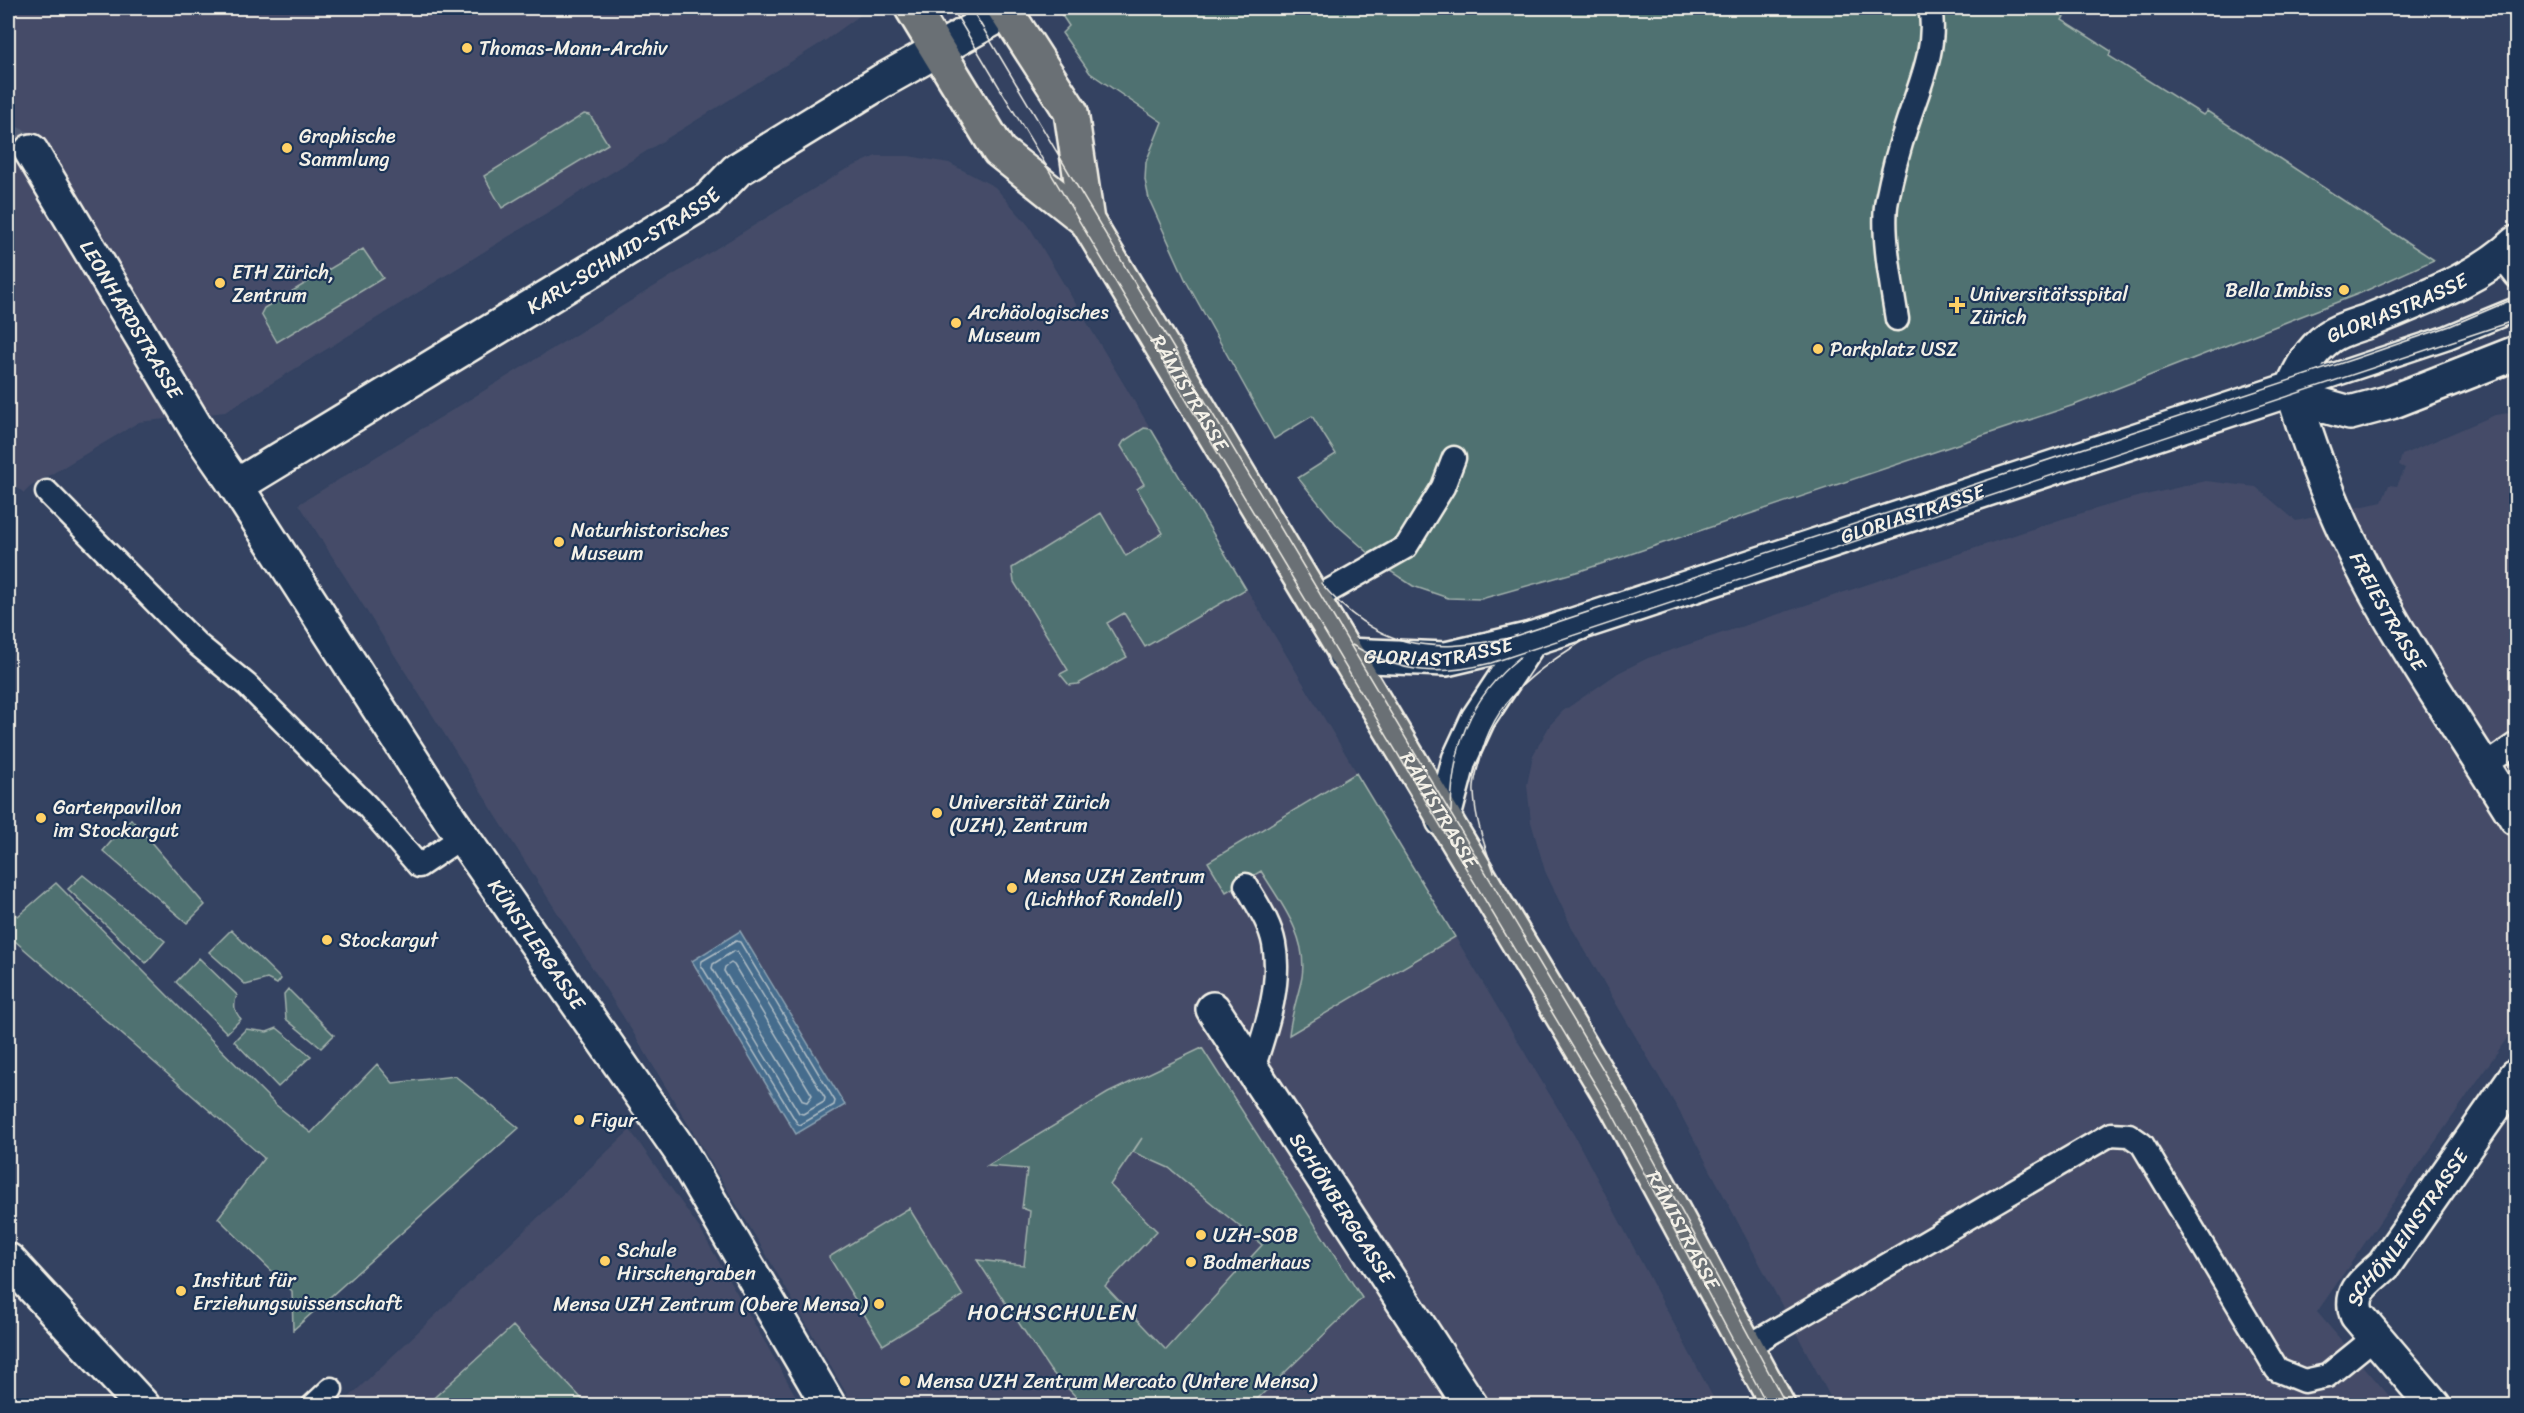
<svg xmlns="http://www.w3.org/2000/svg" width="2524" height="1413" viewBox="0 0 2524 1413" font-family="Sriracha,sans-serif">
<rect width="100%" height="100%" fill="#344261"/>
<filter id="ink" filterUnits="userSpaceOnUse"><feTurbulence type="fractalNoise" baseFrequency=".0167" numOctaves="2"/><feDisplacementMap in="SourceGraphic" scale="12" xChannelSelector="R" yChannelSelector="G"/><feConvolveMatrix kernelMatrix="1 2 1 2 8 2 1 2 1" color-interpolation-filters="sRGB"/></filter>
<g filter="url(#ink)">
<path fill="#444c68" d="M8,8H864L866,11L826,40L225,412L139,422L30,487L24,493L8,480Z
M876,156H909L949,163L995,187L1029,226L1574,1135L1717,1405H853L766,1254L631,1029L299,504L843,171Z
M2516,412V1025L2317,1312L2397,1405L1835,1406L1678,1109L1573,930L1545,871L1531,822L1527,785L1533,755L1550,725L1563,711L1618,673L1648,658L2062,519L2133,498L2206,481L2256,487L2296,521L2382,502L2389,485L2397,486L2405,468L2399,465L2402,455L2495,415Z
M630,1130L700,1229L801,1405L340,1406Z"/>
<path fill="#4f7171" stroke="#a2b1ac" stroke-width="1.5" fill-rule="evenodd" d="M1057,8H2069L2062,20L2111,51L2109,56L2203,115L2207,111L2434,260L2363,292L2077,404L1580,571L1481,599L1448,598L1413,586L1387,569L1337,525L1298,478L1336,454L1312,416L1274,439L1186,281L1149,199L1145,180L1146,162L1162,122L1090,73L1062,33L1069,26Z
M584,114L590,115L608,144L502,208L484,176Z
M363,249L383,278L277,342L261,314L264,308Z
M1144,428L1151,429L1246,589L1145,647L1124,613L1107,623L1127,657L1078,684L1069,685L1060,674L1068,670L1014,582L1012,568L1101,513L1126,556L1163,533L1137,489L1144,484L1121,446L1124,441Z
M1356,773L1455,937L1289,1035C1291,1014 1298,997 1302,977C1308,937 1281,903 1261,871L1226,892L1208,862Z
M131,819L205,905L187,923L103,851Z
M83,875L165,941L146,963L68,889Z
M56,883L276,1105L311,1133L377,1064L393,1083L455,1076L519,1128L293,1330L292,1291L218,1218L264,1158L8,935V907L18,916Z
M231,930L281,979L277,984L267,979L246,985L209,952Z
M199,958L237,995C233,1005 234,1011 241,1019L227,1033L176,982Z
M288,989L334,1035L321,1048L286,1019L284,994Z
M277,1028L311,1056L278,1087L234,1041L246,1029L267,1032Z
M1202,1048L1362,1298L1251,1405H1084L1050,1370L977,1260L1024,1265L1030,1211L1022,1208L1027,1169L987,1166L1108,1093ZM1142,1138L1133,1152L1169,1168L1262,1245L1166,1350L1105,1286L1157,1231L1110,1185Z
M909,1208L963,1296L883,1345L829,1257Z
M513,1326L583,1400L577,1405H426Z"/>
<path fill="#456c8d" stroke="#8ba1b1" stroke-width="1.5" d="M740,931L845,1105L796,1134L692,961Z"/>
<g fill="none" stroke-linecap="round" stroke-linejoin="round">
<path stroke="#aebcc4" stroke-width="1.5" d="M736,941L740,942L835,1101L834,1105L800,1125L797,1123L701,965L702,961Z
M734,951L737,952L825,1098L824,1102L803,1114L799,1113L712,968L713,964Z
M731,963L734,965L812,1095L807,1102L803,1101L724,971L725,967Z"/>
<path stroke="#515c75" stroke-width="33" stroke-dasharray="33 16" stroke-linecap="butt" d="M8,141L31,151"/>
<g stroke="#f4f1e8" stroke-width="27">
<path id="service" d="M2501,257L2516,276
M1897,319C1892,288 1881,229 1887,200C1892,174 1899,148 1907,124C1919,86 1938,47 1930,8
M2292,389L2448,337L2516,309
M47,492L197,644L247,685L367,806L419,866L462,837
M1313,600L1406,547L1443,487L1454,458
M2484,766L2516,744
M1246,885C1256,903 1270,922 1274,944C1282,986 1265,1031 1252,1072
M1747,1347L2111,1134L2129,1135L2142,1144L2277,1370L2304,1381L2327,1376L2375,1337
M313,1406L331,1389"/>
</g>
<g stroke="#f4f1e8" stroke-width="38">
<g id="minor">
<path id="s1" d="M2292,389C2308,441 2326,493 2350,542C2395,636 2461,729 2516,818"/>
<path id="s2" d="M236,486L450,819L679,1149L829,1406"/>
<path id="s3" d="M1213,1009L1471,1406"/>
<path d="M8,1260L143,1406"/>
<path id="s4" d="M2434,1406L2357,1315C2348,1291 2368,1280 2384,1265L2516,1076"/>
</g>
</g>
<g stroke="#f4f1e8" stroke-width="38">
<g id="tertiary">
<path id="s5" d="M31,151L198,431L236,486L709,199L737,170L882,81L1007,11"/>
<path d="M2292,389L2318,404L2350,413L2391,402L2516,353"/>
<path id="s6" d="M1345,655L1446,659L1531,639L2292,389C2301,368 2310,351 2329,337C2340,329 2358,325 2371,320C2421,299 2477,280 2516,243"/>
<path d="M1443,820L1459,760L1478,719L1531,639"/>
</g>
</g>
<g stroke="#f4f1e8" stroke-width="38">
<g id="primary">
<path d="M912,8L999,151L1087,221"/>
<path id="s7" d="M1004,8L1071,112L1087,221L1617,1107L1778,1406"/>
</g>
</g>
<use href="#service" stroke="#1d3557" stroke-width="22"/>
<use href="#minor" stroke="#1d3557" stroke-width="33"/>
<use href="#tertiary" stroke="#1d3557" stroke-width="33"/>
<use href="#primary" stroke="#6a7074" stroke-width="33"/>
<path stroke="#f4f1e8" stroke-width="1.5" d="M952,8L1611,1111L1768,1406
M971,8L1623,1103L1787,1406
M1321,583C1376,649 1429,654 1509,638L2357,358L2450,326L2516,298
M1352,645C1402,673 1436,677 1491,663L2516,320
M1451,812C1452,748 1468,699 1520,657
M1494,872C1485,847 1475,820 1474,792C1473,782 1477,770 1480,760C1493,698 1542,665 1593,635"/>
</g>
</g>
<g fill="#ffd166" stroke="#1d3557" stroke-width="2">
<circle cx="467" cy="48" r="6"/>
<circle cx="287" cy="148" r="6"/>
<circle cx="220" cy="283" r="6"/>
<circle cx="2344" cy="290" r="6"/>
<path d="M1954 296h6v6h6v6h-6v6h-6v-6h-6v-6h6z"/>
<circle cx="956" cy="323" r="6"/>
<circle cx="1818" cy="349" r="6"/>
<circle cx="559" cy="542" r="6"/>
<circle cx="937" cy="813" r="6"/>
<circle cx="41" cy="818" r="6"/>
<circle cx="1012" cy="888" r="6"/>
<circle cx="327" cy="940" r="6"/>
<circle cx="579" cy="1120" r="6"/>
<circle cx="1201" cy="1235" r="6"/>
<circle cx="605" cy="1261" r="6"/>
<circle cx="1191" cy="1262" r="6"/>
<circle cx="181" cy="1291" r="6"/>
<circle cx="879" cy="1304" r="6"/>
<circle cx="905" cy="1381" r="6"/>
</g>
<g text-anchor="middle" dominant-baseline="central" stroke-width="4.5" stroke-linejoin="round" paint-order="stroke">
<g font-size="20" fill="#f4f1e8" stroke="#1d3557" text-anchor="start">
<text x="479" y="48">Thomas-Mann-Archiv</text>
<text x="299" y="136">Graphische<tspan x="299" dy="23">Sammlung</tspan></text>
<text x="232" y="272">ETH Zürich,<tspan x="232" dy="23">Zentrum</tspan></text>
<text x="2332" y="290" text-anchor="end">Bella Imbiss</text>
<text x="1970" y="294">Universitätsspital<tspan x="1970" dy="23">Zürich</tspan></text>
<text x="968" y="312">Archäologisches<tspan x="968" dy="23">Museum</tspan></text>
<text x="1830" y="349">Parkplatz USZ</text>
<text x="571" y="530">Naturhistorisches<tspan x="571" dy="23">Museum</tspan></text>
<text x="949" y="802">Universität Zürich<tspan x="949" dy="23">(UZH), Zentrum</tspan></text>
<text x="53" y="807">Gartenpavillon<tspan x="53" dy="23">im Stockargut</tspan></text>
<text x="1024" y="876">Mensa UZH Zentrum<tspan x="1024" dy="23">(Lichthof Rondell)</tspan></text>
<text x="339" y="940">Stockargut</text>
<text x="591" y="1120">Figur</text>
<text x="1213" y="1235">UZH-SOB</text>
<text x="617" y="1250">Schule<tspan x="617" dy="23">Hirschengraben</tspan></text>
<text x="1203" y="1262">Bodmerhaus</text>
<text x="193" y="1280">Institut für<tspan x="193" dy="23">Erziehungswissenschaft</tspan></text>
<text x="867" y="1304" text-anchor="end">Mensa UZH Zentrum (Obere Mensa)</text>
<text x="917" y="1381">Mensa UZH Zentrum Mercato (Untere Mensa)</text>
</g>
<g font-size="20" fill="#f4f1e8" stroke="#1d3557">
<text stroke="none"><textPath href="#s5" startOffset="846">KARL-SCHMID-STRASSE</textPath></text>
<text stroke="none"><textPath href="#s6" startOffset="1128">GLORIASTRASSE</textPath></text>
<text stroke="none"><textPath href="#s5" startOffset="196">LEONHARDSTRASSE</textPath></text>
<text stroke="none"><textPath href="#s7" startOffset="434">RÄMISTRASSE</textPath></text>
<text stroke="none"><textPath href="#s6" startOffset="590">GLORIASTRASSE</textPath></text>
<text stroke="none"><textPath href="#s1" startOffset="243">FREIESTRASSE</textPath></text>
<text stroke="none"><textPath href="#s6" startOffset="94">GLORIASTRASSE</textPath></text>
<text stroke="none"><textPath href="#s7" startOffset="920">RÄMISTRASSE</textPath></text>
<text stroke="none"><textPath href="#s2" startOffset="548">KÜNSTLERGASSE</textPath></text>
<text stroke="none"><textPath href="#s3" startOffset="237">SCHÖNBERGGASSE</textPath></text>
<text stroke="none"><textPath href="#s4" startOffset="224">SCHÖNLEINSTRASSE</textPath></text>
<text stroke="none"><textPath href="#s7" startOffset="1406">RÄMISTRASSE</textPath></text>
</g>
<g font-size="22" letter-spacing="1.5" fill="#f4f1e8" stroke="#1d3557">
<text x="1053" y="1312">HOCHSCHULEN</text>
</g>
</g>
<rect width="2524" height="1413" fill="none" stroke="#1d3557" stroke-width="30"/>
<rect x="15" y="15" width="2494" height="1383" fill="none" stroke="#f4f1e8" stroke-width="2" filter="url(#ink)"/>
</svg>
